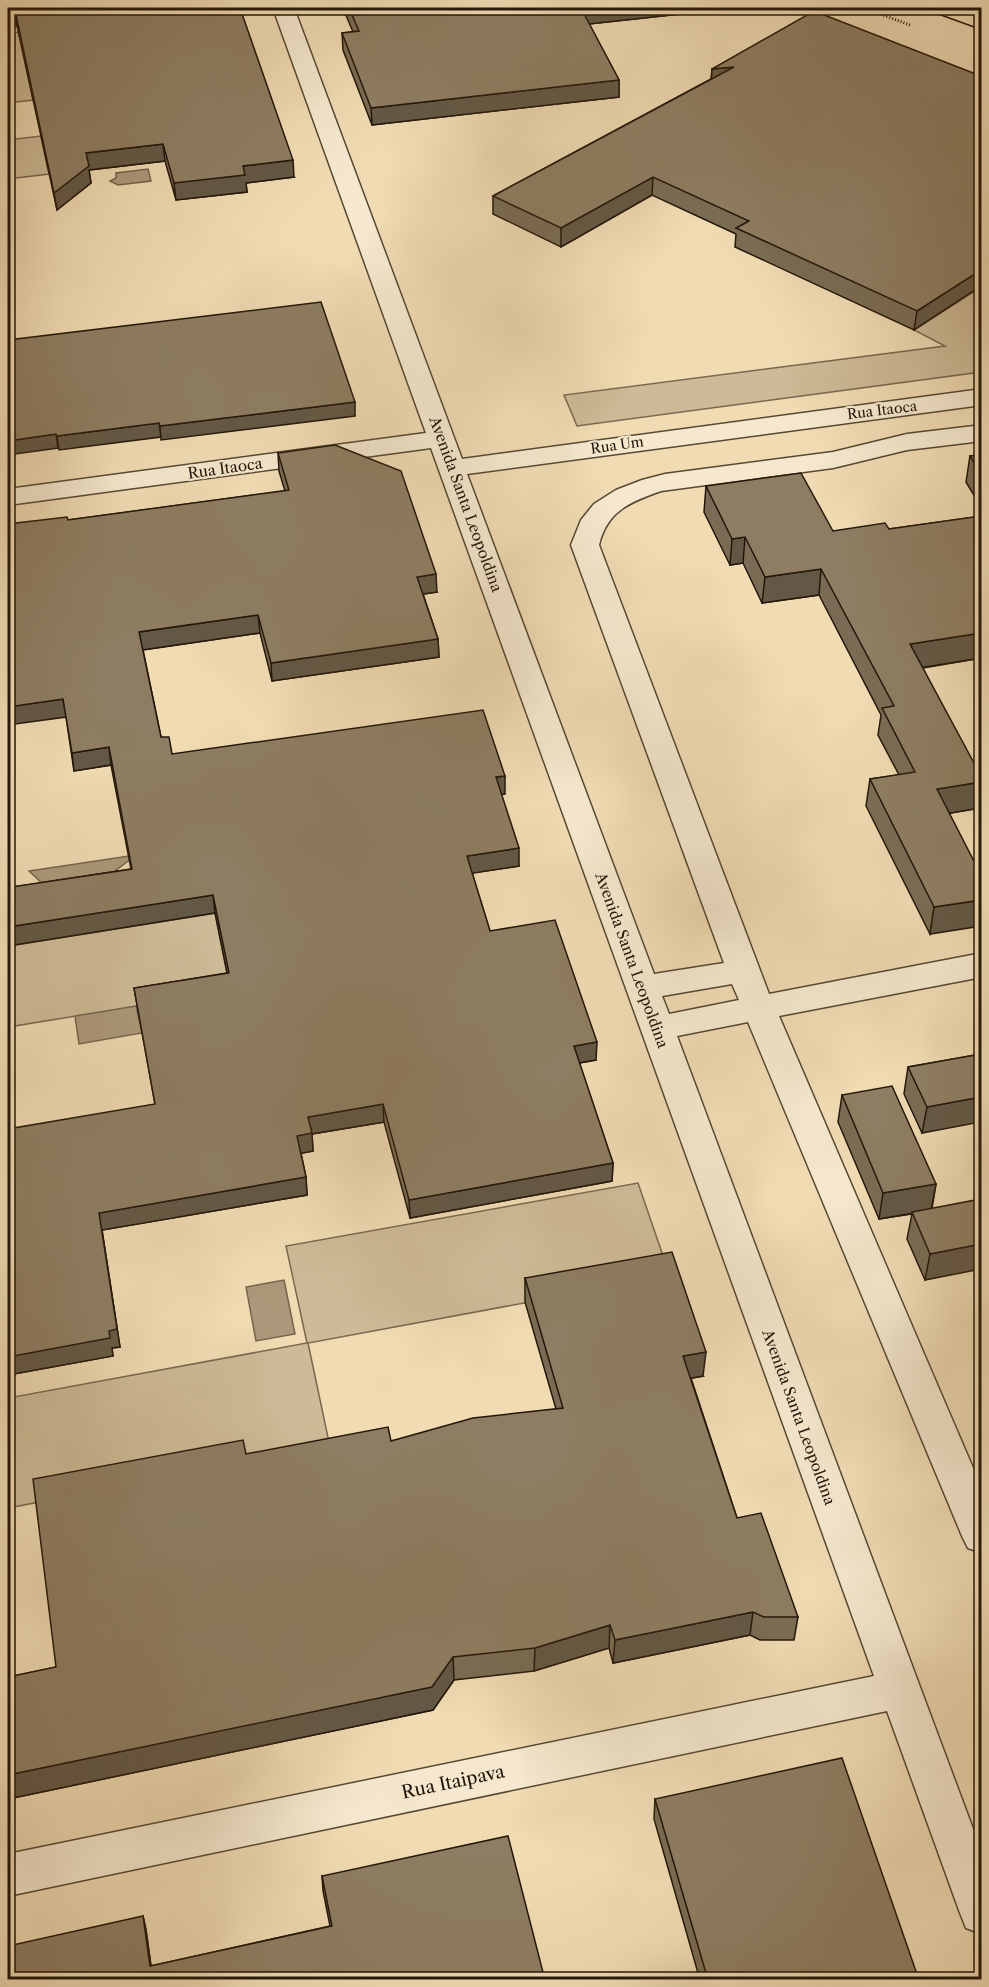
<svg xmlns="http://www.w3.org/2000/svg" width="989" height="1987" viewBox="0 0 989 1987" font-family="'Libre Caslon Text',serif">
<rect width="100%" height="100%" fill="#f0dbb3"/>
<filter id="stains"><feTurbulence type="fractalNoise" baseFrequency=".00333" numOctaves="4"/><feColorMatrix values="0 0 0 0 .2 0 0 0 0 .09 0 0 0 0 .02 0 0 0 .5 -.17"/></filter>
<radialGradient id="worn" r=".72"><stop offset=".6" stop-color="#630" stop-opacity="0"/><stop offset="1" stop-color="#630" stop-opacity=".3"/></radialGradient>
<path fill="#cdba96" stroke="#786850" stroke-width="1.5" d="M19,32L33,100L8,103V33Z
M41,136L49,174L8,179V140Z
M981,287V372L577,426L564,395L945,346L914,330Z
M215,913L231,991L8,1027V946Z
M638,1183L670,1276L308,1343L330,1447L8,1508V1398L307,1343L286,1246Z"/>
<path fill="#ab987a" stroke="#75644d" stroke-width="1.5" d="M148,169L151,181L118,185L110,181L116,178V173Z
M136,855L111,874L45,886L29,871Z
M136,1006L142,1033L79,1044L75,1016Z
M284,1280L295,1334L256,1341L246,1287Z"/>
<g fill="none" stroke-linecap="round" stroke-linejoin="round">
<g stroke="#574834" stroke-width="3">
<path id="minor" d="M273,8H294L462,459L982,389V405L467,474L654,974L724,963L571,545L581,520L594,504L616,490L642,480L665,474L833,452L907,434L982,425V441L907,450L833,468L661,491C630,502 607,511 599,545L769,994L982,953V977L779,1016L982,1489V1553L968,1548L962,1536L748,1022L677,1036L982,1853V1934L966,1928L960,1913L887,1711L8,1896V1854L874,1676L431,448L8,505V489L426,433ZM732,984L739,1000L669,1014L662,996Z"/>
</g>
<g stroke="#24170a" stroke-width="3">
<path id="major" d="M931,8H960L982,15V29L935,12Z"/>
</g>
<path stroke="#24170a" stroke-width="3" stroke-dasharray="1 2" stroke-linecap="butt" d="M864,8L910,25"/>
<use href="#minor" fill="#f5e8ce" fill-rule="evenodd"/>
<use href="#major" fill="#f0dbb3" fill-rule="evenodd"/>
</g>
<path fill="#7a6c54" stroke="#24170a" stroke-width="1.5" d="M8,8L294,177L246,183L247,192L176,200L165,161L89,170L91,183L57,210L17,26Z
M343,8H736L589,24L619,80V97L372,125L343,50L342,33L353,32Z
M712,69L981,76L914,330L735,247L736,234L652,195L561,247L493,214V196L711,79Z
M278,453L437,592L423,594L438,639L439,657L272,681L260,633L143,650L161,737L172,754L505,794H501L519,866L472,873L490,931L596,1060L579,1063L613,1163L612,1181L410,1218L384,1122L312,1134L313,1151L301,1153L306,1177L307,1195L102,1230L120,1347L112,1348L113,1356L8,1375L155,1104L134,988L227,973L215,913L13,887L131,869L111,765L74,771L66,717L68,520L285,491L279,471Z
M981,455V507L966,482L970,456Z
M706,486L833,531L889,529L981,516V658L923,668L980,808L950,813L930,934L866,806L870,779L899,775L878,735L881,715L819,595L762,603L743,563L730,565L704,512Z
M981,1054L922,1133L904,1094L908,1067Z
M842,1095L936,1184L932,1209L981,1199L925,1280L907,1239L912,1214L879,1219L838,1122Z
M525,1278L703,1376L691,1378L737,1518L798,1617L794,1640H760L750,1635L613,1663L609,1648L534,1671L454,1680L433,1710L8,1799V1677L56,1667L246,1454L391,1441L556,1409L525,1302Z
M655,1799L919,1980H700L654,1819Z
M322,1876L545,1980H8L143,1916L146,1930L151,1966L330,1926L323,1891Z"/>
<path fill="#635845" stroke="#24170a" stroke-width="1.5" d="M581,8H736L580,25Z
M8,10H15L17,26L8,27Z
M734,67L711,87L712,69Z
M619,80V97L372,125L371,108Z
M163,144L165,161L89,170L91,183L57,210L54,193L86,153Z
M293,160L294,177L246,183L247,192L176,200L174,183L243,166Z
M653,177L652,195L561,247V228Z
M981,270V286L914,330L917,311Z
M355,402V416L161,440L160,426Z
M159,423L161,437L59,450L57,436Z
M56,434L58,448L8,455V441Z
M745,537L743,563L730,565L732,539Z
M821,569L819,595L762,603L765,577Z
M436,574L437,592L417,595V577Z
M258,615L260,633L142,650L139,632Z
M981,633V658L906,670L910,644Z
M438,639L439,657L272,681L271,663Z
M63,699L66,717L8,725V707Z
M109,747L111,765L74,771L72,753Z
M505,776V794L496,795V777Z
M981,782V800L980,808L933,816L937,789Z
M519,848V866L467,874V856Z
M213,895L215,913L8,946V927Z
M981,900V926L930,934L934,907Z
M597,1042L596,1060L573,1064L574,1046Z
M981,1097V1122L922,1133L927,1107Z
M383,1104L384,1122L312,1134L313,1151L298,1154L297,1136L308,1117Z
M613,1163L612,1181L410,1218L409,1200Z
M306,1177L307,1195L102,1230L120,1347L112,1348L113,1356L8,1375V1357L99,1213Z
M936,1184L931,1210L879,1219L883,1193Z
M981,1244V1269L925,1280L930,1254Z
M706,1352L703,1376L681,1380L683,1356Z
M753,1612L750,1635L613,1663L615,1640Z
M610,1625L609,1648L534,1671L535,1648Z
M453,1657L454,1680L433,1710L8,1799V1775Z
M143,1916L146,1930L153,1980L150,1966Z"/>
<path fill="#8e7d62" stroke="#24170a" stroke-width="1.5" d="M8,8H240L293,160L243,166L245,175L174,183L163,144L86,153L89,166L54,193L15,10H8Z
M349,8H585H581L619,80L371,108L342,33L359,31Z
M814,11L981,76V270L917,311L736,228L749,221L653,177L561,228L493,196L734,67L712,69Z
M321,302L355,402L160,426L159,423L57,436L56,434L8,441V340Z
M335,445L401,471L436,574L417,577L438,639L271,663L258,615L139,632L161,737H169L172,754L483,710L505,776L496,777L519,848L467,856L490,931L555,920L597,1042L574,1046L613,1163L409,1200L383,1104L308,1117L312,1133L297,1136L306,1177L99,1213L117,1329L109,1331L110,1338L8,1357V1129L155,1104L134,988L229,973L213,895L8,927V855L12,887L132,869L109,747L72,753L63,699L8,707V524L67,517L68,520L289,490L278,453Z
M981,455V474L970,456Z
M801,473L833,531L885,523L889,529L981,516V633L910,644L981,776V782L937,789L981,875V900L934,907L870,779L915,772L882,708L894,706L821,569L765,577L745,537L732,539L706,486Z
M981,1054V1097L927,1107L908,1067Z
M892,1086L936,1184L883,1193L842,1095Z
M981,1199V1244L930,1254L912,1212Z
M672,1252L706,1352L683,1356L737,1518L761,1513L798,1617H764L753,1612L615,1640L610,1625L535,1648L453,1657L432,1687L8,1775V1677L56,1667L33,1479L243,1440L246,1454L388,1427L391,1441L473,1418L563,1408L525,1278Z
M842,1758L919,1980H708L655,1799Z
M508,1836L545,1980H8V1946L143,1916L150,1966L332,1926L322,1876Z"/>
<g text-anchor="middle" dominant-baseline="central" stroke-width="4.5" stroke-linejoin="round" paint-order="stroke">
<g font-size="14" fill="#24170a" stroke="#f5e8ce">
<text transform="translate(882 410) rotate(-7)">Rua Itaoca</text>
<text transform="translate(617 445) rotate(-8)">Rua Um</text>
</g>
<g font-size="15" fill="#24170a" stroke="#f5e8ce">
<text transform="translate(225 468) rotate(-8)">Rua Itaoca</text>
<text transform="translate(466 504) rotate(70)">Avenida Santa Leopoldina</text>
<text transform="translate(632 960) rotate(70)">Avenida Santa Leopoldina</text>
<text transform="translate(799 1417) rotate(70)">Avenida Santa Leopoldina</text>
</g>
<g font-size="18" fill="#24170a" stroke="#f5e8ce">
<text transform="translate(453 1782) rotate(-12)">Rua Itaipava</text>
</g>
</g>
<rect width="989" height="1987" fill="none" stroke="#f0dbb3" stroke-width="30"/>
<rect x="9" y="9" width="971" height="1969" fill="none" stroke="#24170a" stroke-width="3"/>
<rect x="15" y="15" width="959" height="1957" fill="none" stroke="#24170a" stroke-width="1.5"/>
<rect width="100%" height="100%" filter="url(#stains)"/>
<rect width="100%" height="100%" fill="url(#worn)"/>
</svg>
